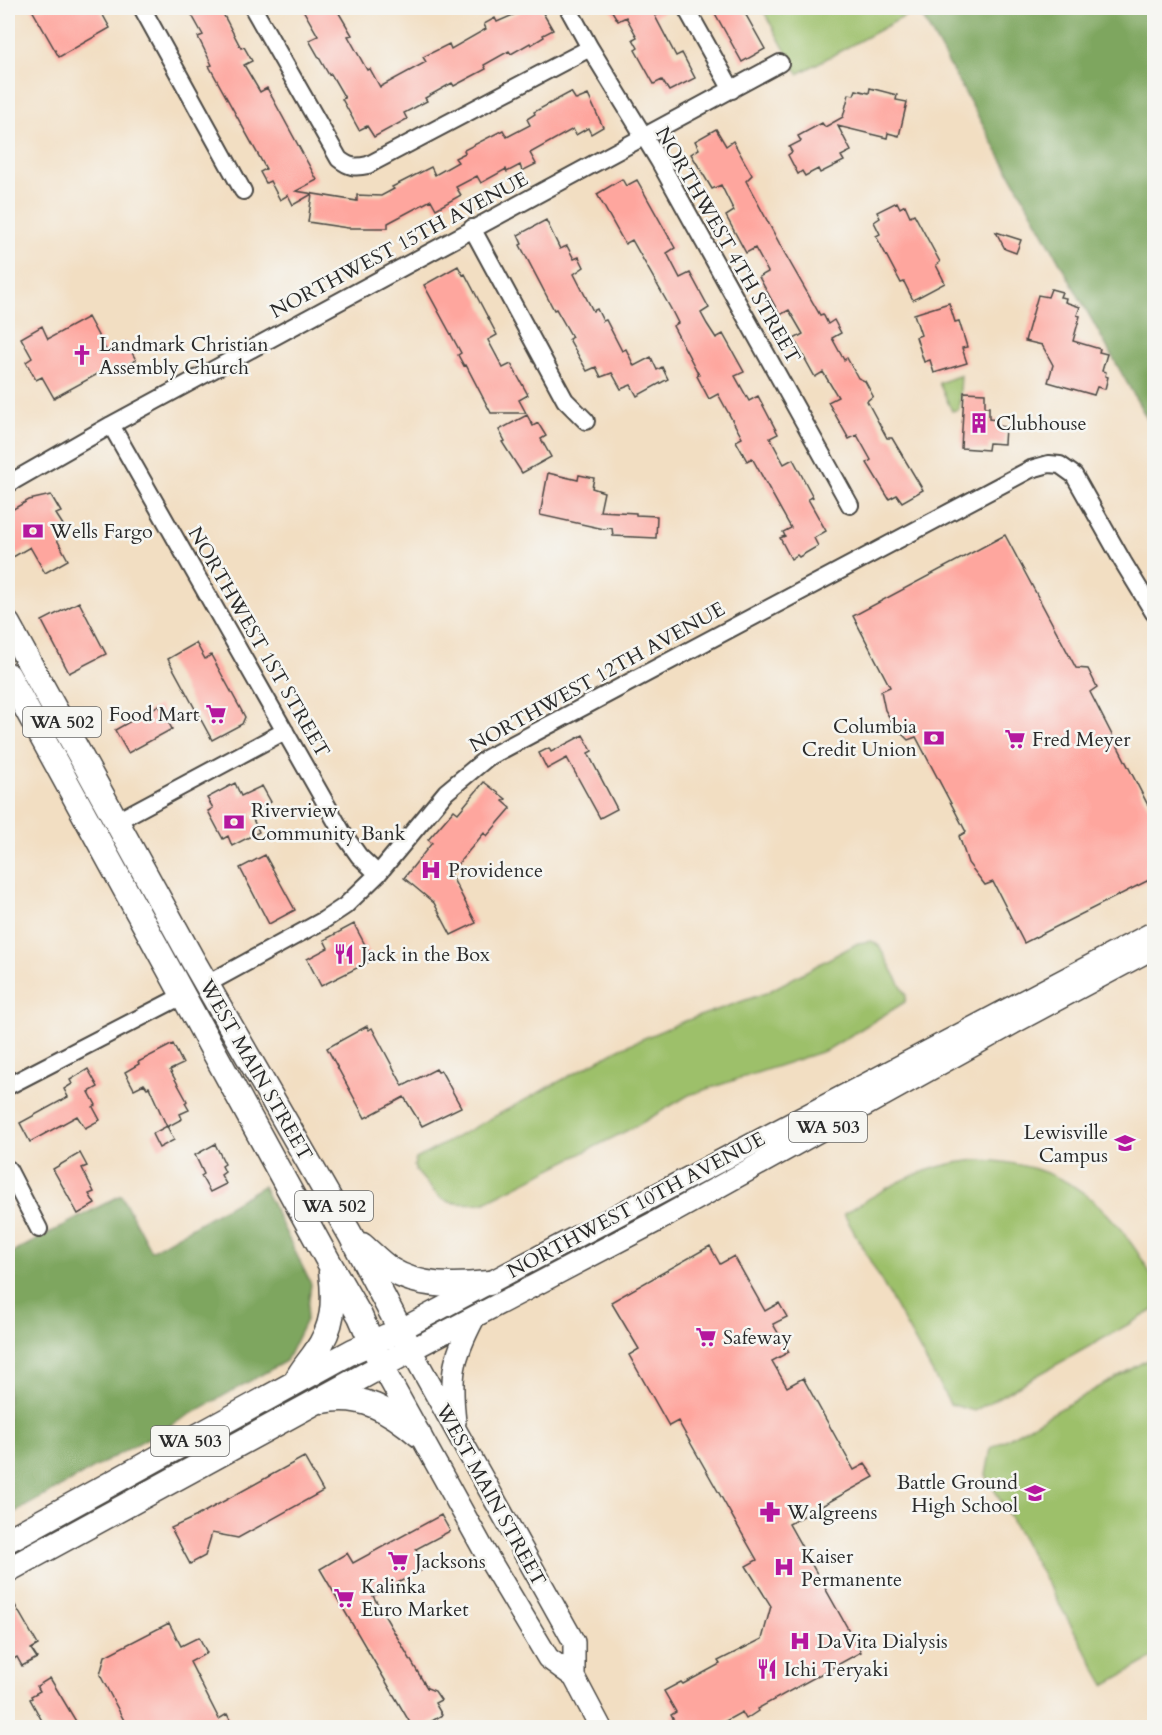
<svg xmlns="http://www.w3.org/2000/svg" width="1162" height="1735" viewBox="0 0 1162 1735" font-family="Cardo,serif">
<rect width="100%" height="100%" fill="#f6f6f2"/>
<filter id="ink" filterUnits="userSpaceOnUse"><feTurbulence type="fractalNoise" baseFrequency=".0167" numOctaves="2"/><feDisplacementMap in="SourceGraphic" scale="12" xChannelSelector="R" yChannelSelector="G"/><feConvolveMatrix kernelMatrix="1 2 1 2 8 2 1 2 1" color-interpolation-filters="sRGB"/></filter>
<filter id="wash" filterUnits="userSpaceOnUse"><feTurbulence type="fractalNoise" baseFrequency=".008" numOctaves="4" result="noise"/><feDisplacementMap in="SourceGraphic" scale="24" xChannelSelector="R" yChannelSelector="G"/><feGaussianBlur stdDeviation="1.35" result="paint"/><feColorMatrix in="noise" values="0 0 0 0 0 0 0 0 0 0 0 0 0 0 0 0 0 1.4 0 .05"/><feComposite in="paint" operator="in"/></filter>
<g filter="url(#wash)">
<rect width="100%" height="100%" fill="#f2dec2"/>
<path fill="#9dc06a" stroke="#64764a" stroke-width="1.5" d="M762,8H920L798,74Z
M961,375L959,409L952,411L939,383Z
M872,941L879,946L906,995L905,1002L827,1050L689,1095L638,1125L483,1203C440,1206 443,1201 416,1171L414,1166L416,1159L621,1048L682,1022L766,993L858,943Z
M976,1160C1044,1161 1092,1187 1131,1243C1138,1253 1151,1271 1154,1283C1157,1291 1154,1302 1154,1310L974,1411L950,1404L844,1214C888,1186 923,1165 976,1160Z
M1154,1356V1657L1105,1685L986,1475L991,1448Z"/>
<path fill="#7ea65e" stroke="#546844" stroke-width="1.5" d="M920,8H1154V431L918,9Z
M263,1186L311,1284L306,1320L286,1361L8,1516V1255L121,1195L151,1251Z"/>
<g id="blocks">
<path fill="#fea69e" d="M31,8H99L110,28L59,57Z
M188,8H220L241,48L244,47L252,61L244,65L260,92L267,88L317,180L296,191L357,201V195L381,196L394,189L392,187L431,167L435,175L458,162L455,158L465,153L464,150L503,130L507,137L530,125L527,119L535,114L534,112L571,92L576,100L588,95L603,127L591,134L588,128L576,135L573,129L530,153L536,164L522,171L520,165L507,172L506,169L481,183L477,176L456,187L461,195L436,209L431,200L388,223V228H348L308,222L312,194L293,205L288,195L280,200L270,181L266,183L260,172L266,169L209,66L212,65L198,37L203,35Z
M302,8H336L352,35L348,36L367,70L370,69L380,87L426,62L423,57L449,44L451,49L486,29L484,24L495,18L497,22L529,8H540L553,30L543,35L544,37L531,45L530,43L511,54L509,51L484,65L486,69L467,79L454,86L452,83L425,98L427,101L404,113L407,119L374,137L367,126L359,130L342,99L345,98L331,74L329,75L309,40L318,36Z
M610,8H671L655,16L676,56L682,53L695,78L669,91L662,80L654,84L635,50L638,48L633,39L637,37L626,17L618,21Z
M712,8H742L765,49L742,62Z
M870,88L897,95L896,100L907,102L899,136L888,133L887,138L838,126L851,151L841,156L844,161L820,173L818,169L805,176L802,171L798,174L788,155L792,152L789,147L801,141L798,136L822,123L825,127L843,117L849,94L854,95L856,90L869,93Z
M716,129L726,146L733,141L752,175L746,181L784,252L820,315L823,314L828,324L834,320L841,333L832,338L844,360L847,358L858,378L865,381L873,396L867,401L887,438H892L923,490L902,502L897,495L889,499L867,463L871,460L857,435L849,439L828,402L838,397L823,372L815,377L794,339L803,334L789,310L780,315L759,277L768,272L755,248L746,253L726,216L734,211L721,185L712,189L691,154L699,149L695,141Z
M622,179L626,186L637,180L675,248L667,253L680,278L690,273L709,308L701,313L707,324L716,338L723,334L744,372L735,376L749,401L758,396L778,434L770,438L784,464L793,459L813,497L808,499L826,531L814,538L818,546L799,557L797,555L791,559L780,538L785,536L783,532L791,528L752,458L747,461L736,441L742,438L718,394L709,399L697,376L699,375L673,326L678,323L671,309L632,240L625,244L597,194Z
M897,202L900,208L905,205L910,216L914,214L940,262L936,265L945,283L913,300L904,282L901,283L876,236L880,234L874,222L880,218L877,212Z
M546,220L560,249L567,246L574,259L579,257L584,267L574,274L593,311L597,309L603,321L606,320L622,351L626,349L634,366L651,357L657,370L662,367L668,379L637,396L631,385L621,389L612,373L601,377L596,367L587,371L569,339L572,337L556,309L554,310L520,245L522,244L518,235Z
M996,232L1021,240L1016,253L1005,249Z
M458,266L463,275L465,274L497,335L488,340L503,368L511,364L528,395L519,400L526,413H491L466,365L464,366L458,355L461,353L424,285Z
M1051,289L1062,292L1060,297L1066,298L1065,302L1080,307L1077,315L1080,316L1073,341L1100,349L1099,352L1107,354L1102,371L1106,372L1105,376L1108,377L1105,389L1097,387L1094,395L1048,382L1053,365L1042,345L1025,341L1038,295L1048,297Z
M949,303L955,322L959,321L967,347L962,348L967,363L934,373L930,360L924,362L916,337L921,335L914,314Z
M88,317L107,352L126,342L136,360L117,371L114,365L54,398L42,377L36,380L26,362L32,358L21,338L42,326L48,339Z
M964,392L985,393V407H989V419L997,420L996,426L1005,427L1004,444L989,443L988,450L961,448Z
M527,415L533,426L538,423L546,436L541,439L551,457L522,473L502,442L505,441L499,430Z
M548,473L578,480L579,475L594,478L592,488L604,492L600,511L636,513V515L657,516L656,538L613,536L612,528L604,529L540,515Z
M51,495L61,512L56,514L65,528L54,534L68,560L45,573L30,547L8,560V512L29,500Z
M1005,535L1076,668L1088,669L1097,687L1090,692L1155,819V877L1024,943L993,882L985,885L968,863L959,836L966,832L916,737L908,740L895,727L885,710L881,691L890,687L853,616Z
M79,602L106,654L69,673L42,621Z
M196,643L205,659L211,655L245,717L242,724L212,740L168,659Z
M159,705L172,729L128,753L115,730Z
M583,735L592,751L588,753L617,809L600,818L567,758L547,769L539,753L549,748L551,752Z
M484,782L506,799L503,801L511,808L487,836L484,833L450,873L476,923L451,935L434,903L404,878L432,843L428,840L454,810L458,813Z
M235,783L241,796L262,786L271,802L250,813L259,832L232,846L228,836L223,839L208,811L213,808L207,798Z
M265,855L295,910L269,924L240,868Z
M354,924L373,960L321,986L307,959L328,948L324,940Z
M367,1026L369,1030L372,1028L403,1086L436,1069L438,1072L441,1071L461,1107L422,1126L404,1097L365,1118L327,1048Z
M173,1044L183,1064L170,1070L187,1101L185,1103L189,1110L180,1114L182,1119L167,1127L149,1087L147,1088L144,1084L134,1089L125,1072L139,1064L138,1062Z
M88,1069L98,1087L89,1092L96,1105L93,1107L100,1120L85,1128L77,1116L30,1142L20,1123L68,1097L64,1089L72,1084L70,1080Z
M167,1126L174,1140L159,1148L152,1134Z
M215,1144L225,1164L222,1166L225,1172L221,1175L226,1184L210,1192L201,1176L204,1174L195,1155Z
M80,1153L87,1166L82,1168L94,1192L89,1194L95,1204L78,1214L53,1169Z
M710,1246L720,1264L734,1256L765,1311L779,1303L787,1317L773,1324L789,1352L772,1361L787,1387L803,1378L854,1470L865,1464L874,1477L789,1524L861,1652L757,1709L758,1711L746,1719L742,1712L713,1728H678L671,1715L676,1712L664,1691L681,1682L683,1684L720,1664L718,1661L762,1639L771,1606L746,1566L757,1560L707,1472L678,1421L669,1426L629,1355L639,1349L611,1302Z
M304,1457L323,1491L238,1538L212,1533L205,1556L190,1564L171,1528L195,1517Z
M441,1515L450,1531L416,1549L426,1568L373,1596L427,1688L435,1691L441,1700L435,1703L442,1715L421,1728H413L320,1569L347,1553L353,1563Z
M8,1593L38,1645L31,1649L37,1658L22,1666L17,1657L8,1662Z
M169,1623L181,1646L199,1637L207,1653L190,1662L219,1719L227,1714L234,1728H128L100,1675L105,1656Z
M50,1678L77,1723L69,1728H46L30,1699L32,1698L31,1696L40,1691L37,1686Z"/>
</g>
</g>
<g filter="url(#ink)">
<use href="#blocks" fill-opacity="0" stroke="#494642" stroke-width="1.5"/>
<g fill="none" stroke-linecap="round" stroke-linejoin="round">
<g stroke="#494642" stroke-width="20">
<path id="minor" d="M142,8L243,191
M253,8L339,159C349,167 355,168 368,165L590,48
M568,8L590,48L659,161L850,505
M686,8L732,90
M472,228L565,400L586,421
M111,425L342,832L359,856L378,874
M8,484L111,425L780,63
M117,821L285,731
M207,984L324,920L345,906L378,874L446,792L487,758L1031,469L1049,464L1060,465L1074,475L1123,562L1154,613
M8,1086L182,996
M8,1169L39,1229"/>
</g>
<g stroke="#494642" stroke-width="24">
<path id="major" d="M400,1330L1154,932
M382,1366L486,1554L548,1658L574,1677L601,1728
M455,1422C450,1375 452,1360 474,1318
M574,1677V1642L411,1350L659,1220L1019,1020L1154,948"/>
</g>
<g stroke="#494642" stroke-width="27">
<path id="highway" d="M8,624L192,959L350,1234L411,1350L8,1570
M8,675L331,1266L360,1316L382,1366
M362,1245C371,1253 381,1263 391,1270C420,1288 456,1286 489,1283
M297,1379C302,1369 309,1362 315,1353C334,1327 335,1302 331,1272
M323,1401C362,1393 391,1411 419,1435
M8,1540L353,1351L387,1336"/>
</g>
<use href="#minor" stroke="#fff" stroke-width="16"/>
<use href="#major" stroke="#fff" stroke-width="21"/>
<use href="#highway" stroke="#fff" stroke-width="24"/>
</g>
</g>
<defs>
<g id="church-bare" transform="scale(1.62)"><path d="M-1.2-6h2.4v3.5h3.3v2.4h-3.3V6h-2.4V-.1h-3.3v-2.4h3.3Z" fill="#b5179e" stroke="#f6f6f2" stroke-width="2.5" paint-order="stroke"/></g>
<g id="building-bare" transform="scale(1.62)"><path d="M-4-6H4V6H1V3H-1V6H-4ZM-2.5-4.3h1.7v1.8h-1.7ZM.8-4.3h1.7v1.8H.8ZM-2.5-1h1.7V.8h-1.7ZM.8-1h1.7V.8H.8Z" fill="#b5179e" stroke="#f6f6f2" stroke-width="2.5" paint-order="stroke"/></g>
<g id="bank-bare" transform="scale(1.62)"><path d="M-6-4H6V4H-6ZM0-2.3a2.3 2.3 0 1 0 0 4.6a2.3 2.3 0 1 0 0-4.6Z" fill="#b5179e" stroke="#f6f6f2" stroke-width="2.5" paint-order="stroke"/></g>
<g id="supermarket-bare" transform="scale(1.62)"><path d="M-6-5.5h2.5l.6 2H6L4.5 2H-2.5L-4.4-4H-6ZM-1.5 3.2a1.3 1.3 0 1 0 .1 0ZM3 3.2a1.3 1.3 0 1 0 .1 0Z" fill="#b5179e" stroke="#f6f6f2" stroke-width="2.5" paint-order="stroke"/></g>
<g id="hospital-bare" transform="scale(1.62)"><path d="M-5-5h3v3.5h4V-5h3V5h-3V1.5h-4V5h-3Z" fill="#b5179e" stroke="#f6f6f2" stroke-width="2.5" paint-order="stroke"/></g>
<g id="restaurant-bare" transform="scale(1.62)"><path d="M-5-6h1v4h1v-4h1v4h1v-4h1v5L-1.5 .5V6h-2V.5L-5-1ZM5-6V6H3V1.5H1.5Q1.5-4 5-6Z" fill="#b5179e" stroke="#f6f6f2" stroke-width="2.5" paint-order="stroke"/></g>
<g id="school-bare" transform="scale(1.62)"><path d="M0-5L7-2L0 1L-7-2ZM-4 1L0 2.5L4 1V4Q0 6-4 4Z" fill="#b5179e" stroke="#f6f6f2" stroke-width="2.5" paint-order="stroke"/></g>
<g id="pharmacy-bare" transform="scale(1.62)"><path d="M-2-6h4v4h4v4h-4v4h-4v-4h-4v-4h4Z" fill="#b5179e" stroke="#f6f6f2" stroke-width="2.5" paint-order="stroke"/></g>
</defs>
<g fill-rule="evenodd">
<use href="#church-bare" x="82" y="355"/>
<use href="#building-bare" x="979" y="423"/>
<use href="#bank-bare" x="33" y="531"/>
<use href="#supermarket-bare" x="216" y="714"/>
<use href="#bank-bare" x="934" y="738"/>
<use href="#supermarket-bare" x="1015" y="739"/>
<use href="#bank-bare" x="234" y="822"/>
<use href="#hospital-bare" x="431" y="870"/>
<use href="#restaurant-bare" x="344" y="954"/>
<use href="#school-bare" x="1125" y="1143"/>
<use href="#supermarket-bare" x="706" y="1337"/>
<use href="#school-bare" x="1035" y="1493"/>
<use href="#pharmacy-bare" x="770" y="1512"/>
<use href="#supermarket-bare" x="398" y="1561"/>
<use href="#hospital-bare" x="784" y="1567"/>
<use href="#supermarket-bare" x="344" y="1598"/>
<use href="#hospital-bare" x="800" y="1641"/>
<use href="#restaurant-bare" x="767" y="1669"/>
</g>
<g text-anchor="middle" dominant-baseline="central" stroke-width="5" stroke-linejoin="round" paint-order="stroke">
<g fill="#f6f6f2" stroke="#686867" stroke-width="1.5">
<rect x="23" y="707" width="78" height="30" rx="4.5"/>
<rect x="789" y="1112" width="78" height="30" rx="4.5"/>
<rect x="295" y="1191" width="78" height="30" rx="4.5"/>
<rect x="151" y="1426" width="78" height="30" rx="4.5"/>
</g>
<g font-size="18" font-weight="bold" fill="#2b2b2b">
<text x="62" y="722">WA 502</text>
<text x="828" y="1127">WA 503</text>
<text x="334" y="1206">WA 502</text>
<text x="190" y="1441">WA 503</text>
</g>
<g font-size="20" fill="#2b2b2b" stroke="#f6f6f2">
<text transform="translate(399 245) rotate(-28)">NORTHWEST 15TH AVENUE</text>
<text transform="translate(728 245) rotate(60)">NORTHWEST 4TH STREET</text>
<text transform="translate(259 642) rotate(60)">NORTHWEST 1ST STREET</text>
<text transform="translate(597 677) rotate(-29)">NORTHWEST 12TH AVENUE</text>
<text transform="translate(256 1070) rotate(60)">WEST MAIN STREET</text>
<text transform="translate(636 1205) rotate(-28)">NORTHWEST 10TH AVENUE</text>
<text transform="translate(491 1495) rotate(61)">WEST MAIN STREET</text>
</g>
<g font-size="20" fill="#2b2b2b" stroke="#f6f6f2" text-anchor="start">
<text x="99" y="344">Landmark Christian<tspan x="99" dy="23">Assembly Church</tspan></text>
<text x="996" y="423">Clubhouse</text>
<text x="50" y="531">Wells Fargo</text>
<text x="199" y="714" text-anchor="end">Food Mart</text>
<text x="917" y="726" text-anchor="end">Columbia<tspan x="917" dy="23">Credit Union</tspan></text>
<text x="1032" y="739">Fred Meyer</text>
<text x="251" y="810">Riverview<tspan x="251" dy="23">Community Bank</tspan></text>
<text x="448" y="870">Providence</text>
<text x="361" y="954">Jack in the Box</text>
<text x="1108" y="1132" text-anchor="end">Lewisville<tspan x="1108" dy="23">Campus</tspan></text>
<text x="723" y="1337">Safeway</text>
<text x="1018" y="1482" text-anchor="end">Battle Ground<tspan x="1018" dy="23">High School</tspan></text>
<text x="787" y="1512">Walgreens</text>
<text x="801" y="1556">Kaiser<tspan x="801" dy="23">Permanente</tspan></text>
<text x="415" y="1561">Jacksons</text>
<text x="361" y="1586">Kalinka<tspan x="361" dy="23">Euro Market</tspan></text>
<text x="817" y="1641">DaVita Dialysis</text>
<text x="784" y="1669">Ichi Teryaki</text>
</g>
</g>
<rect width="1162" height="1735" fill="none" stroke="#f6f6f2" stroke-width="30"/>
</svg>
